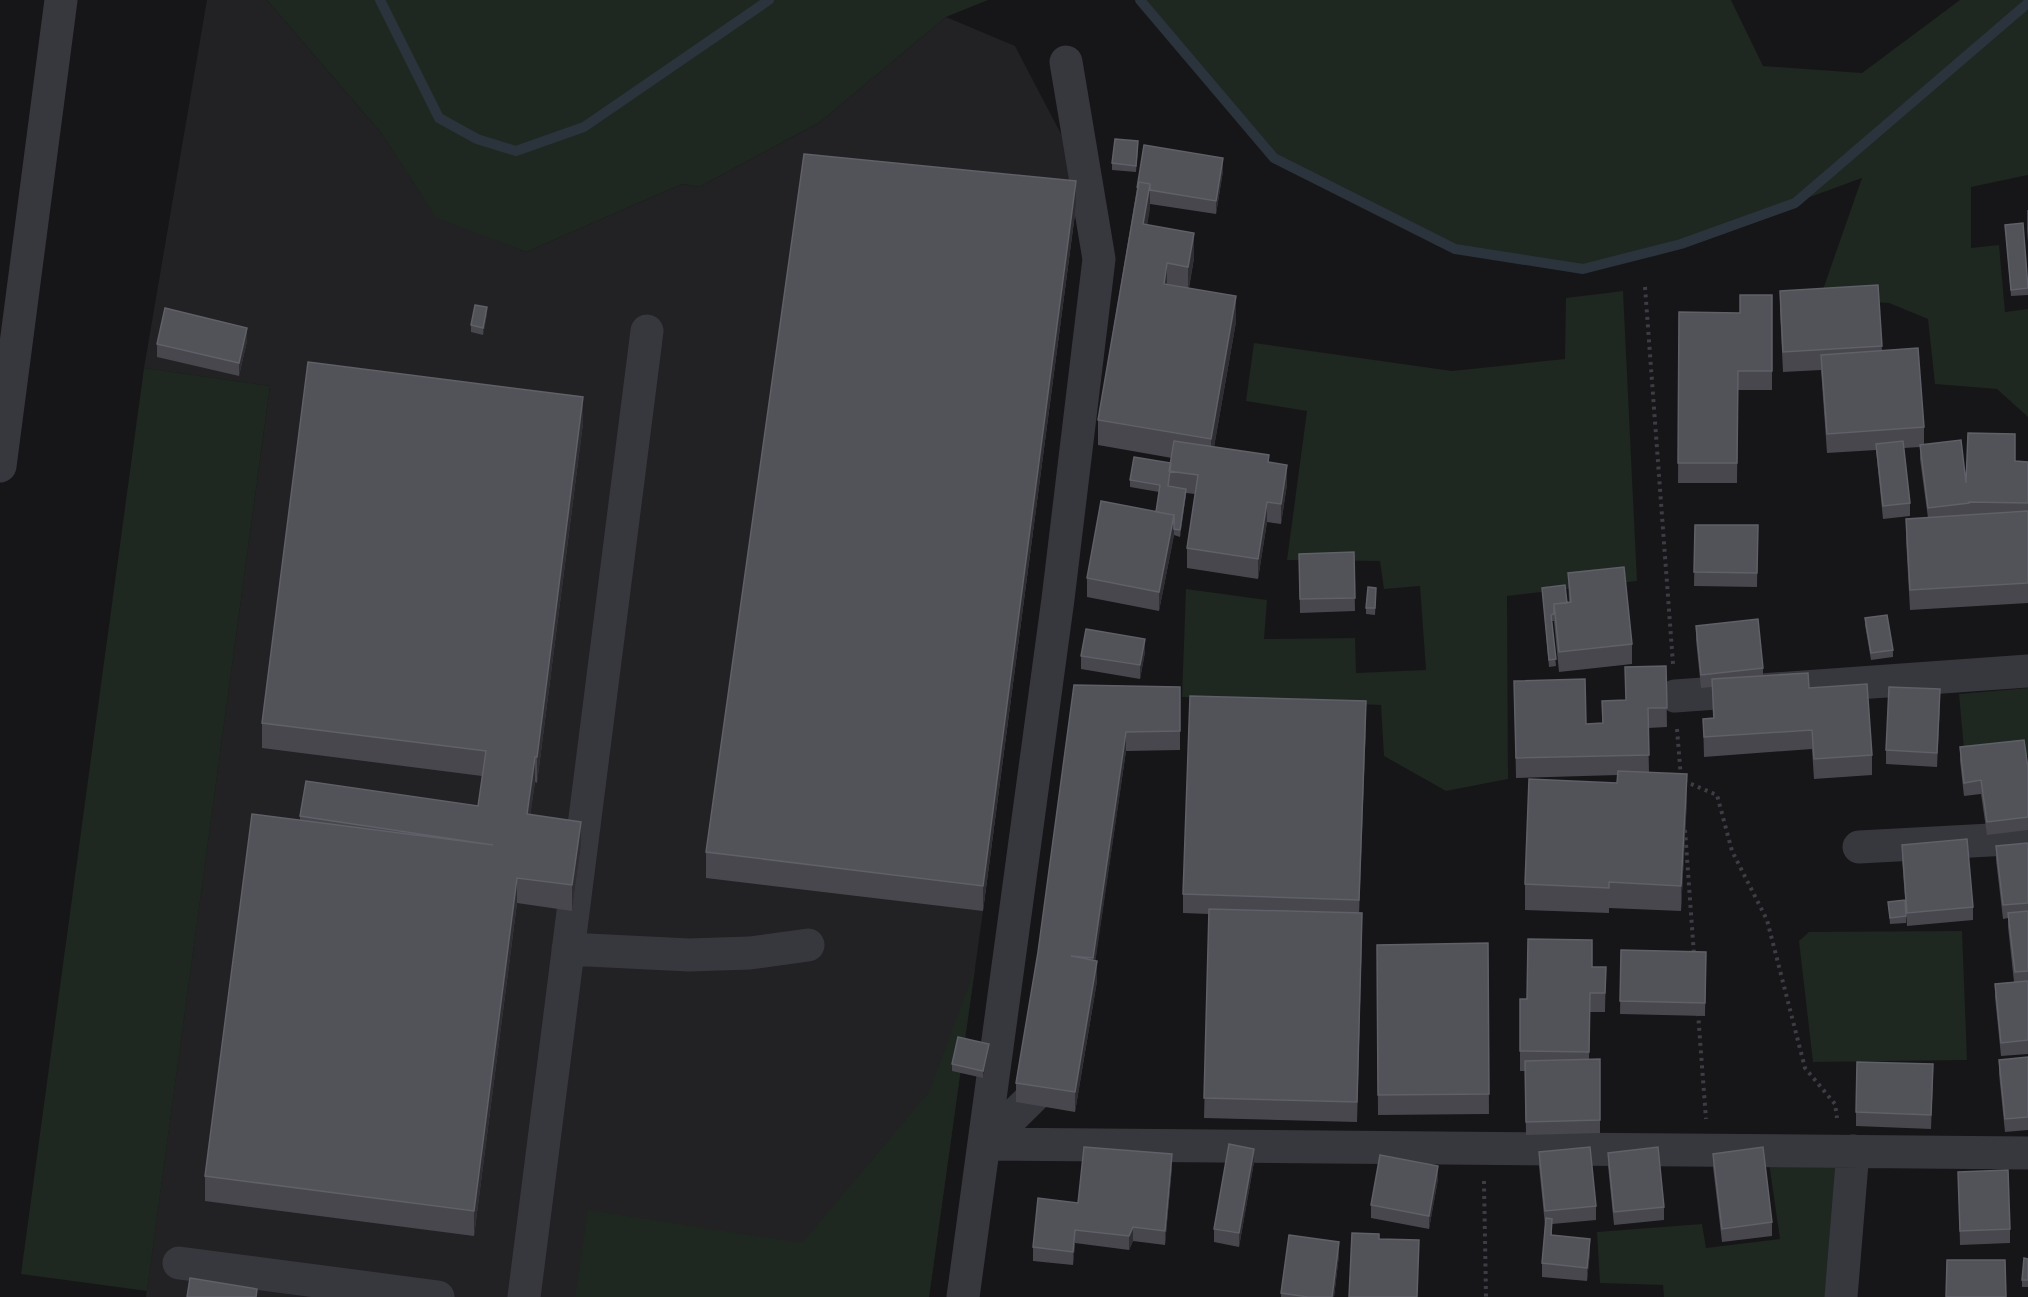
<svg xmlns="http://www.w3.org/2000/svg" width="2028" height="1297" viewBox="0 0 2028 1297" font-family="'Exo 2',sans-serif">
<rect width="100%" height="100%" fill="#161618"/>
<path fill="#222225" d="M207,0H267L382,134L436,217L526,252L682,184L699,187L820,122L946,17L1015,46L1071,153L1076,206L983,911L929,1297H146L270,386L144,368Z"/>
<path fill="#1e2720" d="M267,0H988L946,17L820,122L699,187L682,184L526,252L436,218L382,134Z
M1140,0H1731L1763,66L1862,73L1960,0H2028V175L1971,187V248L1999,245L2005,312L2028,309V417L1997,389L1935,384L1928,319L1889,303L1820,298L1862,178L1681,244L1583,269L1455,249L1274,158Z
M1623,291L1637,581L1507,596L1508,779L1446,791L1384,756L1381,705L1182,697L1186,589L1267,600L1264,639L1355,638L1356,673L1426,670L1420,586L1384,589L1380,561L1287,560L1307,411L1246,401L1254,343L1452,371L1565,359L1566,298Z
M144,368L270,386L147,1291L21,1274Z
M2028,688V756L1965,761L1959,694Z
M1962,931L1967,1060L1813,1062L1799,941L1809,932Z
M975,968L929,1297H575L588,1210L802,1243L929,1092Z
M1769,1163L1841,1164L1829,1297H1664L1663,1285L1600,1283L1597,1232L1702,1224L1706,1248L1780,1239Z"/>
<g fill="none" stroke-linecap="round" stroke-linejoin="round">
<path stroke="#2b343d" stroke-width="10" d="M380,0L439,118L477,139L516,151L584,127L769,0
M1140,0L1274,158L1455,249L1583,269L1681,244L1795,203L2028,3"/>
<path stroke="#3d3e45" stroke-width="4" stroke-dasharray="3 4.5" stroke-linecap="butt" d="M1645,287L1673,664
M1677,729L1681,778
M1684,781L1717,795L1732,851L1767,920L1805,1068L1835,1104L1837,1118
M1685,830L1694,955
M1698,1013L1706,1119
M1484,1181L1486,1297"/>
<path stroke="#37373e" stroke-width="33" d="M0,466L61,0
M1675,696L2028,671
M1859,847L2028,838
M568,949L689,955L750,953L808,945
M985,1144L2028,1153
M985,1144L1049,1081L1053,1071
M179,1263L438,1297
M524,1297L647,331
M963,1297L1058,599L1099,259L1066,62
M1841,1297L1853,1151"/>
</g>
<path fill="#47474d" d="M1138,148L1136,172L1112,170V163Z
M1223,171L1216,214L1150,204L1147,225L1194,258L1189,288L1236,322L1214,447L1269,462L1287,484L1281,524L1267,522L1258,579L1187,568V548L1195,494L1186,493L1180,537L1174,535L1159,611L1087,597V578L1156,512L1159,492L1130,487V480L1171,463L1172,458L1098,445V420L1137,188Z
M1076,206L983,911L706,878V852Z
M2027,210H2028V243L2027,230Z
M2005,225L2028,283V295L2011,296Z
M1878,285L1882,351L1924,427V445L1966,483L2015,461L2028,462V603L1910,610L1906,539V519L1928,518L1920,459V447L1904,448L1910,503V516L1883,519L1876,450L1827,453L1821,370L1783,372L1780,311V291Z
M1772,295V390H1738L1737,483H1678L1679,312L1740,313Z
M487,314L483,335L471,332V325Z
M247,341L239,376L157,357V344Z
M583,423L537,783L535,782L530,815L581,847L572,911L517,903L474,1236L205,1201V1176L300,820V816L478,806L482,776L262,748V723Z
M1695,525H1758L1757,587L1694,586Z
M1354,552L1355,611L1300,613L1299,554Z
M1568,573L1632,644V664L1559,672L1554,621H1552L1556,666L1549,667L1542,588L1567,603L1569,602Z
M1376,595L1375,615L1366,614V608Z
M1865,618L1893,650V657L1871,660L1865,625Z
M1696,626L1763,668V676L1809,688L1872,755V775L1814,779L1812,749L1704,757L1703,719L1713,718L1712,687L1701,688L1696,640Z
M1145,652L1140,679L1081,669V656Z
M1666,666L1667,727L1648,728L1649,772L1687,799L1681,911L1609,908V913L1525,910V884L1617,783L1618,775L1516,778L1514,681L1586,724L1602,723V701L1625,700Z
M1074,685L1180,687V750L1126,751L1095,961L1097,981L1075,1112L1016,1102V1083L1038,952Z
M1940,702L1937,767L1886,764V750Z
M1366,721L1359,913L1362,932L1357,1122L1204,1118L1209,914L1183,913V894Z
M1960,747L2028,768V830L1987,835L1981,794L1964,796L1960,761Z
M2028,843V1054L2001,1056L1995,997V984L2014,982L2008,927V918L2003,919L1996,860V846Z
M1902,845L1973,907V920L1907,926L1902,858Z
M1888,902L1906,916V923L1890,924Z
M1488,943L1489,1114L1378,1115L1377,945Z
M1621,950L1706,952L1705,1016L1620,1014Z
M1592,967H1606L1605,1012H1590L1589,1059H1600V1133L1526,1135L1525,1071H1520V999H1527Z
M989,1050L983,1078L952,1071V1064Z
M2028,1057V1130L2005,1132L1999,1074V1060Z
M1933,1078L1931,1129L1856,1126V1112Z
M1539,1152L1596,1206V1220L1552,1224V1235L1590,1252L1587,1281L1542,1277V1263L1545,1225L1539,1166Z
M1608,1153L1664,1207V1220L1614,1225L1608,1166Z
M1713,1154L1772,1222V1236L1722,1242L1713,1167Z
M1254,1162L1239,1247L1214,1242V1229Z
M1172,1167L1165,1245L1133,1241L1129,1250L1075,1243L1073,1265L1033,1261V1247L1078,1203Z
M1958,1172L2010,1229V1243L1960,1245Z
M1438,1179L1429,1229L1371,1218V1205Z
M1339,1255L1334,1297H1281V1293Z
M2028,1259V1287H2022V1280Z"/>
<path fill="#2f2f33" d="M1223,158V171L1216,214V201Z
M1076,181V206L983,911V886Z
M1150,184V209L1143,250V224Z
M1194,233V258L1188,292V267Z
M1167,263V288L1164,284Z
M1236,296V322L1211,464V439Z
M487,307V314L483,335V328Z
M247,328V341L239,376V363Z
M583,397V423L537,783V757Z
M1287,465V484L1281,524V504Z
M1186,489V495L1180,537V530Z
M1267,502V522L1258,579V559Z
M1174,515V535L1159,611V592Z
M1145,639V652L1140,679V665Z
M1940,689V702L1937,767V753Z
M1366,701V721L1359,919V900Z
M1126,732V751L1093,978V958Z
M535,757V782L527,840V814Z
M1687,774V799L1681,911V886Z
M581,822V847L572,911V885Z
M517,878V903L474,1236V1211Z
M1362,913V932L1357,1122V1102Z
M1097,961V981L1075,1112V1092Z
M989,1044V1050L983,1078V1071Z
M1254,1149V1162L1239,1247V1233Z
M1172,1154V1167L1165,1245V1231Z
M1438,1166V1179L1429,1229V1216Z
M1133,1227V1241L1129,1250V1236Z
M1075,1230V1243L1073,1265V1252Z
M1590,1239V1252L1587,1281V1268Z
M1339,1242V1255L1334,1297H1332Z"/>
<path fill="#525259" stroke="#5f6068" stroke-width="1.5" d="M1115,139L1138,141L1136,166L1112,163Z
M1144,145L1223,158L1216,201L1150,190V184L1139,182L1137,188Z
M804,154L1076,181L983,886L706,852Z
M1139,182L1150,184L1143,224L1194,233L1188,267L1167,263L1164,284L1236,296L1211,439L1098,420Z
M2023,223L2028,288L2011,290L2005,225Z
M1878,285L1882,346L1783,352L1780,291Z
M1740,295H1772V371H1738L1737,463H1678L1679,312L1740,313Z
M475,305L487,307L483,328L471,325Z
M165,308L247,328L239,363L157,344Z
M1918,348L1924,427L1827,434L1821,355Z
M308,362L583,397L537,757H535L527,814L581,822L572,885L517,878L474,1211L205,1176L252,814L493,845L300,816L306,781L478,806L486,751L262,723Z
M1968,433L2015,434V461L2028,462V503L1969,502V503L1928,508L1920,445L1961,440L1966,483Z
M1174,441L1269,455L1268,462L1287,465L1281,504L1267,502L1258,559L1187,548L1198,475L1169,471Z
M1903,441L1910,503L1883,506L1876,444Z
M1134,457L1171,463L1168,486L1186,489L1180,530L1174,529V515L1156,512L1160,485L1130,480Z
M1101,501L1174,515L1159,592L1087,578Z
M2028,511V583L1910,590L1906,519Z
M1695,525H1758L1757,573L1694,572Z
M1354,552L1355,598L1300,599L1299,554Z
M1624,567L1632,644L1559,652L1554,604L1571,602L1568,573Z
M1565,585L1567,603L1554,604V614L1551,615L1556,659L1549,660L1542,588Z
M1368,587L1376,588L1375,608H1366Z
M1887,615L1893,650L1871,653L1865,618Z
M1758,619L1763,668L1701,675L1696,626Z
M1086,629L1145,639L1140,665L1081,656Z
M1666,666L1667,708H1648L1649,755L1516,758L1514,681L1585,679L1586,724L1603,723L1602,701L1626,700L1625,667Z
M1808,673L1809,688L1867,684L1872,755L1814,759L1812,730L1704,737L1703,719L1714,718L1712,679Z
M1074,685L1180,687V731L1126,732L1093,958L1071,956L1097,961L1075,1092L1016,1083L1038,952Z
M1889,687L1940,689L1937,753L1886,750Z
M1190,696L1366,701L1359,900L1183,894Z
M2024,740L2028,768V817L1987,822L1981,780L1964,783L1960,747Z
M1618,771L1687,774L1681,886L1609,882V888L1525,884L1529,779L1617,783Z
M1967,839L1973,907L1907,913L1902,845Z
M2028,843V903L2003,905L1996,846Z
M1905,900L1906,916L1890,918L1888,902Z
M1209,909L1362,913L1357,1102L1204,1098Z
M2028,911V971L2015,972L2008,913Z
M1528,939L1592,940V967H1606L1605,993H1590L1589,1052L1520,1051V999H1527Z
M1488,943L1489,1094L1378,1095L1377,945Z
M1621,950L1706,952L1705,1003L1620,1001Z
M2028,981V1040L2001,1043L1995,984Z
M958,1037L989,1044L983,1071L952,1064Z
M2028,1057V1117L2005,1119L1999,1060Z
M1600,1059V1120L1526,1122L1525,1061Z
M1857,1062L1933,1064L1931,1115L1856,1112Z
M1229,1144L1254,1149L1239,1233L1214,1229Z
M1084,1147L1172,1154L1165,1231L1133,1227L1129,1236L1075,1230L1073,1252L1033,1247L1038,1198L1078,1203Z
M1590,1147L1596,1206L1545,1211L1539,1152Z
M1658,1147L1664,1207L1614,1212L1608,1153Z
M1763,1147L1772,1222L1722,1229L1713,1154Z
M1380,1155L1438,1166L1429,1216L1371,1205Z
M2008,1170L2010,1229L1960,1231L1958,1172Z
M1546,1218L1552,1219L1551,1235L1590,1239L1587,1268L1542,1263Z
M1352,1233L1379,1234V1239L1419,1240L1417,1297H1349Z
M1289,1235L1339,1242L1332,1297H1308L1281,1293Z
M2024,1258L2028,1259V1280H2022Z
M1947,1260H2005L2006,1297H1946Z
M190,1278L257,1289L256,1297H187Z"/>
</svg>
